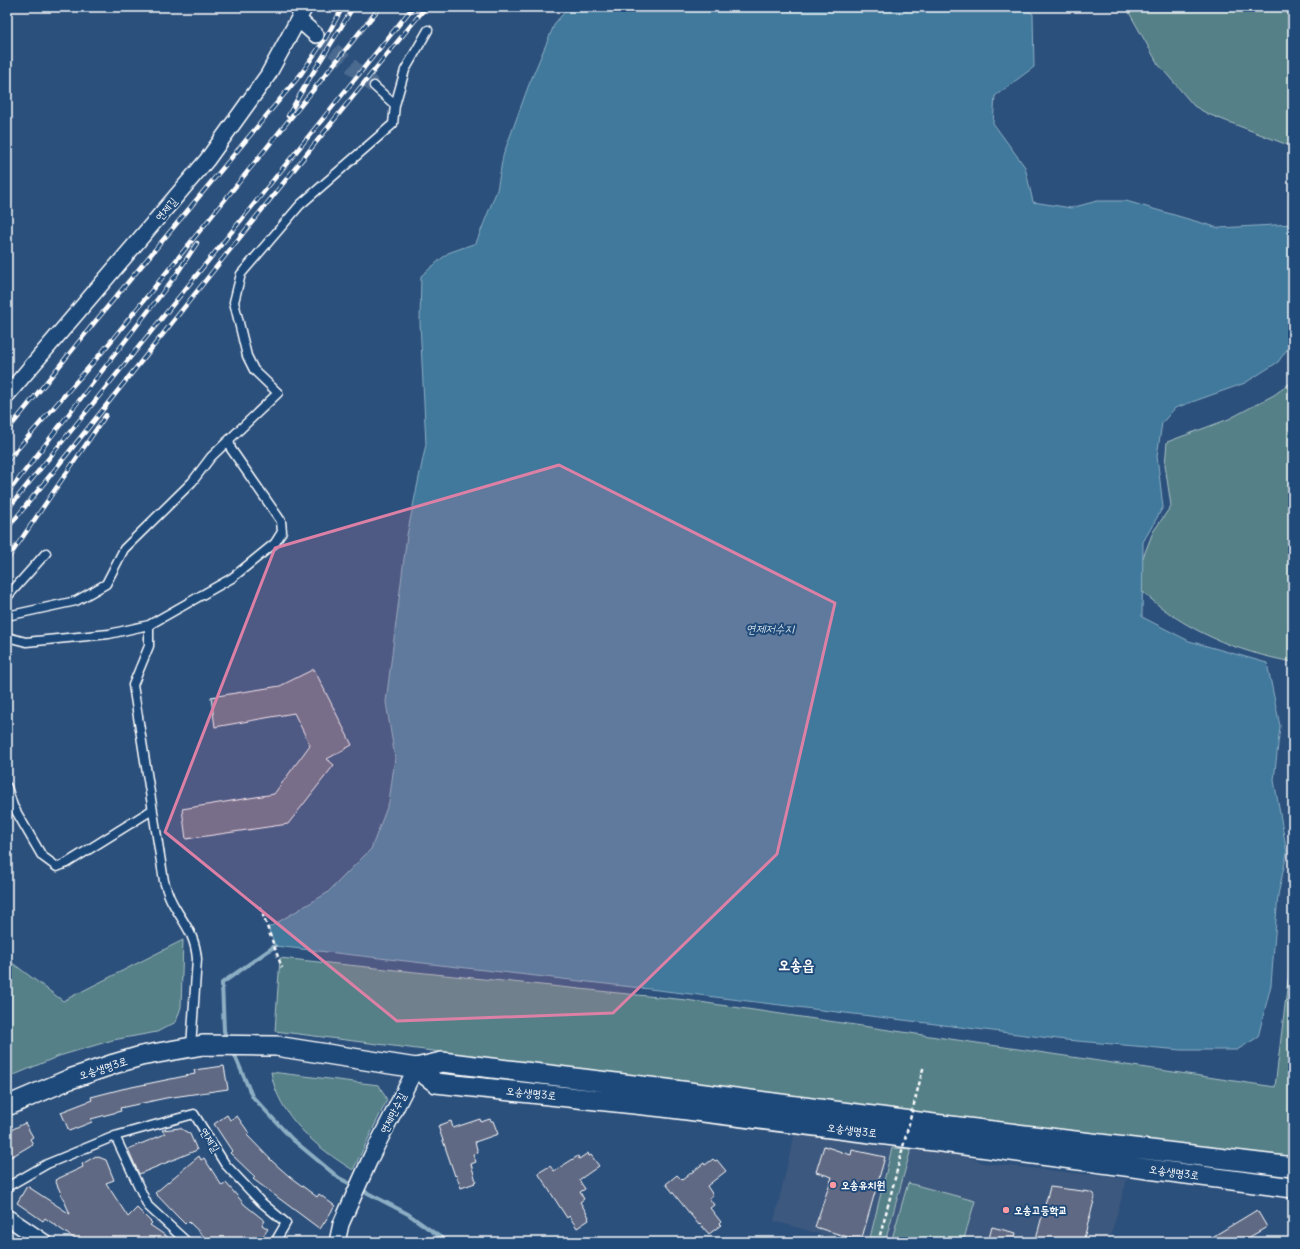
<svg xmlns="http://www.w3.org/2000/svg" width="1300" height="1249" viewBox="0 0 1300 1249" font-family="Delius,'Poor Story',sans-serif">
<rect width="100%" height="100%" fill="#2c507c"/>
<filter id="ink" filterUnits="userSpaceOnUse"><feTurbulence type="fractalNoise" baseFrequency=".025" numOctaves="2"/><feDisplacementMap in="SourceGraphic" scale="8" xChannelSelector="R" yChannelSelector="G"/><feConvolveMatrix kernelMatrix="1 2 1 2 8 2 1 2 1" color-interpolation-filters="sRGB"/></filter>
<g filter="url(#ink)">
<path fill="#3c587e" d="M795,1133L892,1148L869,1242H849L774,1221Z
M911,1149L962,1154L983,1163L1127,1179L1109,1242H885Z"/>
<path fill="#548088" stroke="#aac0c4" d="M1126,7H1280L1293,16V147L1208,114L1194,106L1158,64Z
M1293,381V662C1237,652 1183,630 1142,591V560L1153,532L1171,506L1165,465L1167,442L1229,419L1274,395Z
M183,940L181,1007L176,1022L157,1032L113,1040L59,1056L7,1078V959L63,1001Z
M1293,955V1160L275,1031L280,958L686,1000L1275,1087L1291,956Z
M271,1072L379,1085L387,1100L353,1170C317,1148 278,1116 271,1072Z
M892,1148L911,1149L885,1242H869Z
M908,1183L975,1201L963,1242H891Z"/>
<path fill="#41799c" stroke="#8dafc4" d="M569,7H1022L1033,14L1034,67L995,96L993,123L1025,167L1033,202L1071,208L1097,201H1126L1219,228L1293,224V341L1278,362L1245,383L1175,408L1162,423L1157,456L1163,507L1143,542L1142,617L1189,641L1267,663L1280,726L1274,780L1287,853L1278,895L1271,985L1258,1037L1237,1050H1181L1066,1040L658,990L275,946L268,928L327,893L371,849L389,802L395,758L386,702L407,535L426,444L420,322L421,276L448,253L476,243L497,190L503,156L528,87L555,23Z"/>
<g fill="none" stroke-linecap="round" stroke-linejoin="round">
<path stroke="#8dafc4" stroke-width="4" d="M228,1041L224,1031L222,983L275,946
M233,1051L252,1096L292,1139L339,1178L408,1214L447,1242"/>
</g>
<path fill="#606983" stroke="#fff" d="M314,669L352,745L327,759L334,765L288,824L186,839L182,809L274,794L310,745L294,713L215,727L211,697L280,686Z
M224,1066L228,1089L166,1098L120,1108L121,1111L91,1119L92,1122L69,1131L61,1112L92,1100L91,1097L122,1089L195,1074L194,1070Z
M227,1115L230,1120L237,1116L249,1133L247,1135L273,1162L290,1177L317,1197L319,1194L335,1206L320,1229L253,1179L255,1177L230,1153L232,1151L214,1124Z
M480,1119L481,1122L490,1119L491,1121H493L498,1134L475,1142L478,1153L473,1154L476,1162L471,1164L476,1181L474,1182L475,1183L461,1188L456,1175L455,1176L438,1126L451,1121L453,1128Z
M25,1123L33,1137L30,1139L33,1144L11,1157L7,1150V1132Z
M180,1128L190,1134L197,1150L139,1174L128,1149L165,1134L162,1130Z
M824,1146L851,1155L852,1150L885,1157L861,1241L815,1227L832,1177L816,1172Z
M588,1153L589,1156L591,1155L599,1166L579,1180L585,1189L580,1192L584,1199L580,1202L589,1217L588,1218L589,1220L577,1228L569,1216L567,1218L538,1173L550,1166L554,1171L578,1156L579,1159Z
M96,1156L106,1160L114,1180L106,1183L128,1217L137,1208L152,1223L150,1225L175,1242H79L45,1218L43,1221L17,1203L27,1186L70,1214L55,1180L83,1167L82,1164Z
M199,1156L201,1160L204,1158L222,1186L226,1183L245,1205L265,1221L262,1225L268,1229L259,1242H210L188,1221L185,1224L176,1215L155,1193Z
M713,1159L715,1161L717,1160L726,1171L707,1186L713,1195L709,1198L714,1205L710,1208L721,1222L719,1224L721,1225L709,1234L700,1224L699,1225L666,1184L677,1175L682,1180L704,1163L705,1165Z
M1050,1187L1090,1192L1093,1194L1095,1197L1083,1242H1035Z
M1257,1210L1267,1227L1241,1242H1204Z
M992,1227L1016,1233L1014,1242H988Z"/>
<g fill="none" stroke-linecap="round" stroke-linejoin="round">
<path stroke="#4c6a90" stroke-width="15" stroke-dasharray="15 8" stroke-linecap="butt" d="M316,35L374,86"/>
<g stroke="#fff" stroke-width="11">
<path id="service" d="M395,105L405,70L428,30
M7,597L46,553
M7,616L76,601L106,584L124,549L192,482L211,457L278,393L254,370L247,356L234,302L241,274L300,205L393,124L395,105L374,86
M149,625V646L133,685L164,881C166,887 168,895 172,902C183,923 195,933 197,959L191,1047
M7,637L26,642L109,634L149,625L232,578L275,543L282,532L281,521L231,449L229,440
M7,787L13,806L42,856L57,867L67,863L152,810
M115,1136L148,1206L187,1242
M7,1187L47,1164L115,1136L194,1114L225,1164L260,1201L286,1223L275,1242"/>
</g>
<g stroke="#fff" stroke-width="18">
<path id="minor" d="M299,20L316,35
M7,395L207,160L268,75L305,7
M7,1217L44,1242
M337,1242L341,1224L371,1157L416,1068"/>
</g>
<g stroke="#fff" stroke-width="22">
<path id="tertiary" d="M416,1068L436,1083L663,1107L934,1141L1293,1188
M7,1106L70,1079L114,1064L141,1056L203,1045L276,1046L416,1068L442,1062L666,1089L934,1124L1293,1167"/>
</g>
<path stroke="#fff" stroke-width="2.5" stroke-dasharray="4 3" stroke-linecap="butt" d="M260,907L282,968
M878,1242L884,1221"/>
<use href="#service" stroke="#1f4a7a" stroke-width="8"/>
<use href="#minor" stroke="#1f4a7a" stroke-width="15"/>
<use href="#tertiary" stroke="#1f4a7a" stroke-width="19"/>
<g stroke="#fff" stroke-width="4.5">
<path id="rail" d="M288,116C308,78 332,44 353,7
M7,431L94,323L301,74L325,39L343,7
M7,461L103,351L380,7
M7,494L176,275L197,243
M7,510L413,7
M7,529C147,356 284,179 426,7
M7,560L106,415"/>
</g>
<use href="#rail" stroke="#1f4a7a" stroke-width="3" stroke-dasharray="9" stroke-linecap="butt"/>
<path stroke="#fff" stroke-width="2.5" stroke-dasharray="4 3" stroke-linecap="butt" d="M884,1221L924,1065"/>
</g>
</g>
<path fill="#dd80a5" fill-opacity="0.2" stroke="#dd80a5" stroke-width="3" stroke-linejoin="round" d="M559,465L835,603L777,854L613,1013L397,1021L165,832L275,548Z"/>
<g fill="#ff9aa2" stroke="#1f4a7a" stroke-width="1.5">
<circle cx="833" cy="1185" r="4"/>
<circle cx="1006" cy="1210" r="4"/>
</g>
<g text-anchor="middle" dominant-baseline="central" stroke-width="4" stroke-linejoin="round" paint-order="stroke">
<g font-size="11" fill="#fff" stroke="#1f4a7a">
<text transform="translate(166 209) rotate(-50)">연제길</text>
<text transform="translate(103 1068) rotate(-18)">오송생명3로</text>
<text transform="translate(531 1093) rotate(6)">오송생명3로</text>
<text transform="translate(393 1113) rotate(-63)">연제만수길</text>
<text transform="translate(852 1130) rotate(7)">오송생명3로</text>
<text transform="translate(210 1140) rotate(58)">연제길</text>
<text transform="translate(1174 1172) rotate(8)">오송생명3로</text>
</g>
<g font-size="11" font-weight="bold" fill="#fff" stroke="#1f4a7a" text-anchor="start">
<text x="841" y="1185">오송유치원</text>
<text x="1014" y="1210">오송고등학교</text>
</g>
<g font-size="12" font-style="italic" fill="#d0dee6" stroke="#1f4a7a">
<text x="770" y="628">연제저수지</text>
</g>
<g font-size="15" font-weight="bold" fill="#fff" stroke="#1f4a7a">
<text x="796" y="964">오송읍</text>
</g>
</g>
<rect width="1300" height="1249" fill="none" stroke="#1f4a7a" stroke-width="24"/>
<rect x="12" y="12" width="1276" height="1225" fill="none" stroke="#fff" stroke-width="1.5" filter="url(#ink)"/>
</svg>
